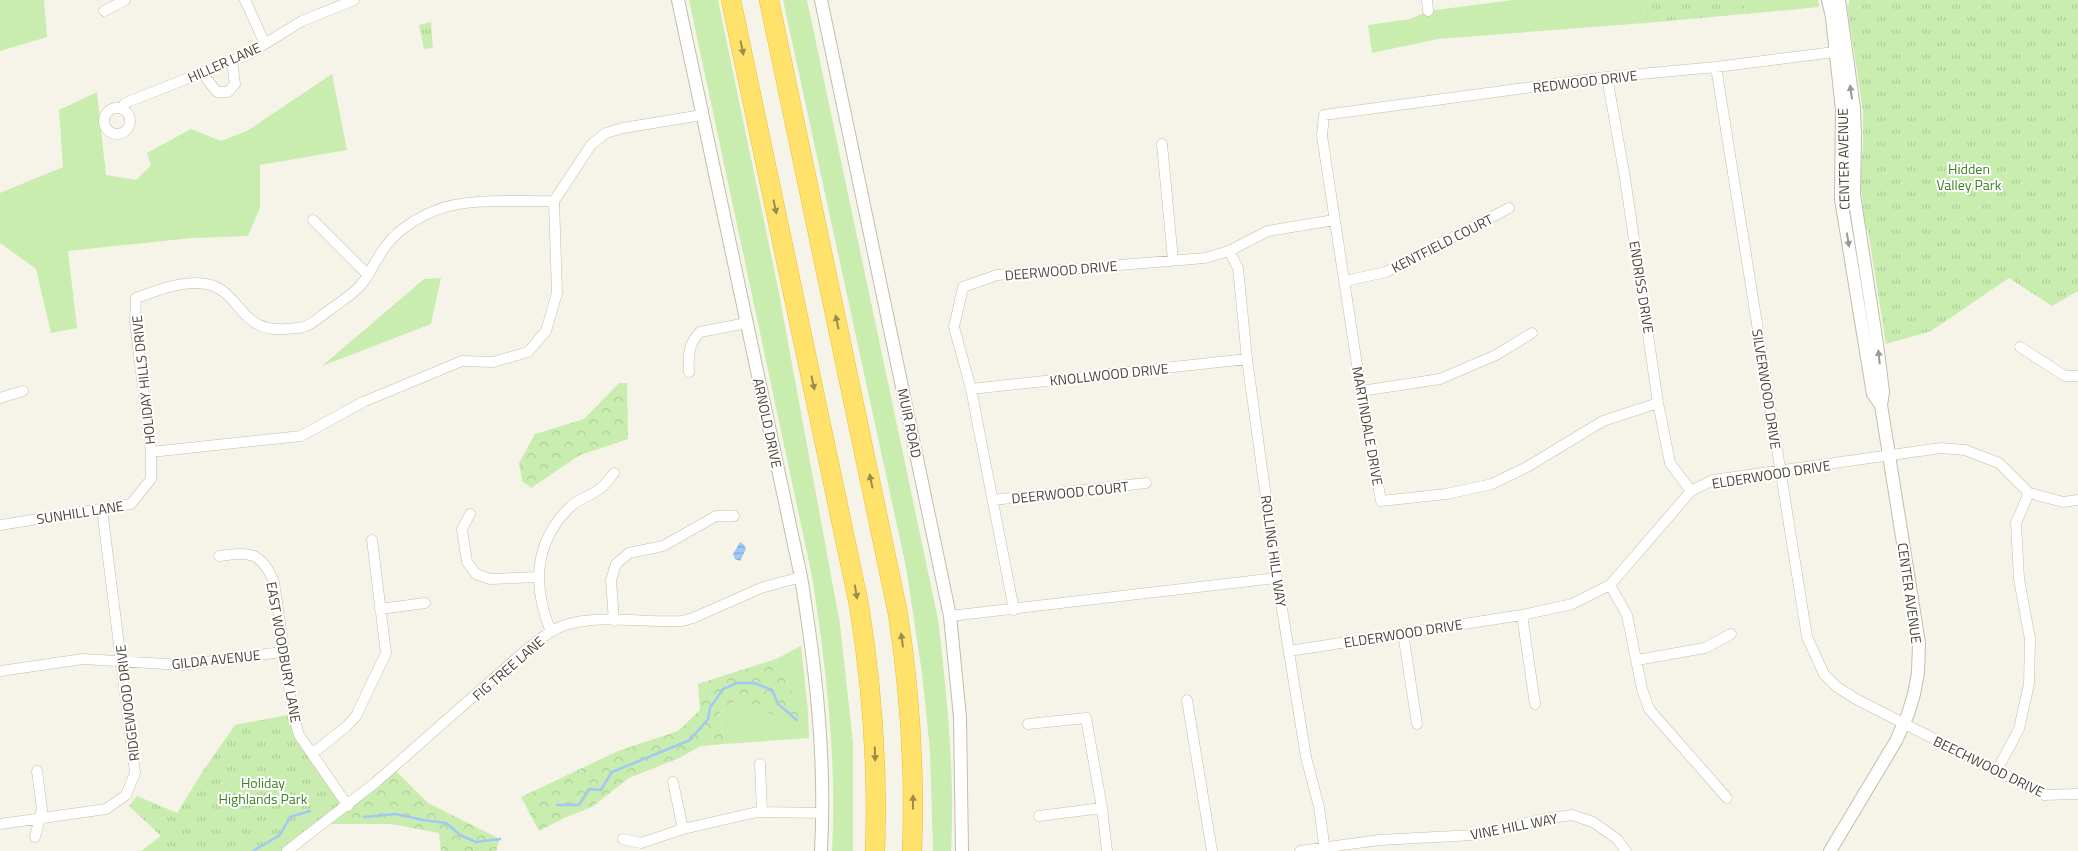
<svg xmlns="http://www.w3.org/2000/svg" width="2078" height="851" viewBox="0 0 2078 851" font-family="'Titillium Web',sans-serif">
<defs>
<pattern id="forest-crowns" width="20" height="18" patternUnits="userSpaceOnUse" patternTransform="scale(1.25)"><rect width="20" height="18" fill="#c9edaf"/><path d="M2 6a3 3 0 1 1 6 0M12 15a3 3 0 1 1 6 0" fill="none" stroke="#aecd97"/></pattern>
<pattern id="park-tufts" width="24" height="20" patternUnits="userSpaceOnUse" patternTransform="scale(1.25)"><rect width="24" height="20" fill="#c9edaf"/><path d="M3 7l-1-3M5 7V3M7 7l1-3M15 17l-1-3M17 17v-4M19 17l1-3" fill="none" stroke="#aecd97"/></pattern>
<pattern id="water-rules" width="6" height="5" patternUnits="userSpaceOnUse" patternTransform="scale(1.25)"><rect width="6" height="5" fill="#a2c8f6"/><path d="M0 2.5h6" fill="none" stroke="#86a4c8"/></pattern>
</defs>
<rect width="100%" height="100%" fill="#f6f4e9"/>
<path fill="#c9edaf" d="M0,0H44L47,37L0,51Z
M689,0H718L778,288L840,624L853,743V851H832C837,759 826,667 812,576Z
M783,0H807L938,619C947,695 955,774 951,851H933L930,751L922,673L906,567Z
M1513,0H1642L1645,23L1438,39L1372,53L1368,25L1410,19L1428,11Z
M1743,0H1818L1819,7L1745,14Z
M332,74L347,150L260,165V208L248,236L192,238L68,251L77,328L51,333L36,269L0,243V193L63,167L59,110L97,92L106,175L136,180L151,165L147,153L191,129L221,141L247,131Z
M441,278L431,324L322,366L424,279Z
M801,646L808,711L809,738L725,744L719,713L740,697L756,705L802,712L776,659Z"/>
<path fill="url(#forest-crowns)" d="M619,383H627L628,439L580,455L531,488L522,481L519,463L535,434L584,419Z
M776,659L802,712L793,726L740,697L719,713L725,744L701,746L679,758L629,778L592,807L564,818L539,831L521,797L618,751L678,731L700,710L698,684Z
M393,768L428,803L500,839L496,851H441L439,833L391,824H323L233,851L348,806Z"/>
<path fill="url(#park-tufts)" d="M1642,0H1743L1745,14L1645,23Z
M1849,0H2078V291L2052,306L2009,278L1931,331L1886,344L1868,230L1865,228L1860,176L1863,146V111L1847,5L1849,4Z
M431,22L433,48L424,49L419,25Z
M293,714L299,735L348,806L287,851H141L161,836L129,806L137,796L177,813L203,771L235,725Z"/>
<path fill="url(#water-rules)" d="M740,542L744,545L746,549L740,561L735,559L733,554Z"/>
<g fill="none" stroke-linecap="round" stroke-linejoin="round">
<path stroke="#a2c8f6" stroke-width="2.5" d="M557,805H579L589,789L601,790L612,772L690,740L708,719L710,708L723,689L737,683H754L772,690L778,704L797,720
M364,817L396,814L423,820L446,823L460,835L476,842L500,839
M253,851L280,835L290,817L310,811"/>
<g stroke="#c2bdab" stroke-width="11">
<path id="minor" d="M245,0L265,44
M1427,0L1428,11
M104,11L125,0
M1716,67L1807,637L1824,674L1837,687L1856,699L2044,795L2078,794
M202,73L217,92H228L235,84L232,61
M1607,77L1625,178L1658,403L1670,463L1691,491
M104 121a13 13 0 1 1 26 0a13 13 0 1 1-26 0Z
M122,109L125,103L247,55L302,21L354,0
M1162,144L1173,260
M313,220L368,275
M1229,251L1238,268L1247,359L1277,578L1306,757L1319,807L1325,851
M1345,281L1386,272L1509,208
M2020,347L2065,376H2078
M689,372C688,356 688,344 700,332L747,323
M971,389L1247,359
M1361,391L1440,379L1496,355L1532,333
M0,398L23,391
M1658,403L1603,421L1527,467L1492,484L1446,494L1381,501L1361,391L1322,136L1324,115L1607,77L1716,67L1842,51
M151,452L301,436L363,402L462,361L493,362L528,352L546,331L557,293L554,201L591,145L606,133L623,128L702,115
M993,500L1146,483
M470,514L462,529L467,562L476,574L490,579L538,577
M0,525L131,504L151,479V452L135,322L136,298C158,290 182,280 206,284C241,290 238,332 284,329C290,328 297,329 303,327C312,325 321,316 328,311C339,303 352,295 361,285C370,274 375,261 383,250C395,232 415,219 434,211C465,197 519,202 554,201
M219,556C250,552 261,551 274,582L293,714L299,735L348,806
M1610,585L1627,615L1642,689L1649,709L1727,798
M380,609L425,603
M1014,610L971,389L954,327L963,287L997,275L1205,258L1229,251L1268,231L1334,220
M1522,615L1535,704
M950,616L1277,578
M614,621L611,580L616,564L629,553L663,546L716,516H734
M551,632C533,588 533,544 569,508C578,498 592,496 601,488C606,484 610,478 614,473
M1403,633L1417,724
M1289,651L1522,615L1572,604L1610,585L1691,491L1713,480L1941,448L1965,450L1999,463L2029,493L2063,502L2078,500
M1637,660L1705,648L1731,634
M0,671L83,659L182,665L282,652
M1187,700L1212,851
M1028,724L1086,718L1102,808L1107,851
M312,754L347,726L356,716L386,653L372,540
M760,764L762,812
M1996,772L2019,729L2029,684L2030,639L2019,579L2016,523L2029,493
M673,782L683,829
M1039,816L1102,808
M0,824L106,809L126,795L135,773L102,509
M35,837L42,809L37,771
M623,839L641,843L683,829L757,812L822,813
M287,851L375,783L526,650C538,641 550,630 565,625C600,614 645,623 682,621L693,618L761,588L801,577
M1300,851L1379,840L1474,835L1544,819L1572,815L1593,822L1617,839L1626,851"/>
</g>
<g stroke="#c2bdab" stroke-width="14">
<path id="tertiary" d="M678,0L801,577C816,670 826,757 821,851
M821,0L950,616L960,717L962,851
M1828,0L1832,17L1842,110L1841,199L1873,394L1881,405
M1830,851L1896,741L1908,714L1914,694L1918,673L1919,643L1881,405L1883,392L1877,344L1854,195L1855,135L1854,108L1839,0"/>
</g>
<g stroke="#e9be2f" stroke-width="20">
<path id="motorway" d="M731,0L859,605C872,686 878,769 875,851
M769,0L898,614C910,692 915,772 912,851"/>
</g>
<use href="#minor" stroke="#fff" stroke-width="10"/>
<use href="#tertiary" stroke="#fff" stroke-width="12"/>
<use href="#motorway" stroke="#ffe26b" stroke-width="19"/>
</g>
<defs><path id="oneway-solid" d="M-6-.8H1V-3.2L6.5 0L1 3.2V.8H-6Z" transform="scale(1.25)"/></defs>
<g fill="#9b8c4e">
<use href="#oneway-solid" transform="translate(742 48) rotate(78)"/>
<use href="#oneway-solid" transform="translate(775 207) rotate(78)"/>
<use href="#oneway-solid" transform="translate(837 322) rotate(-102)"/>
<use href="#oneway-solid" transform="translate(813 383) rotate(78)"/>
<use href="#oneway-solid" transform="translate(871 481) rotate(-102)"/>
<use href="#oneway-solid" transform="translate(856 592) rotate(80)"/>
<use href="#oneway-solid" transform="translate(902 640) rotate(-98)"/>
<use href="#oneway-solid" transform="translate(875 754) rotate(88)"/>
<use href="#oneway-solid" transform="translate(913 802) rotate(-90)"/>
</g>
<g fill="#9b9991">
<use href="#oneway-solid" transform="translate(1851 92) rotate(-98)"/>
<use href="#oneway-solid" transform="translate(1848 240) rotate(81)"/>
<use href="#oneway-solid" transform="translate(1879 357) rotate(-96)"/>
</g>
<g text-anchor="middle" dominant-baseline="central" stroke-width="4" stroke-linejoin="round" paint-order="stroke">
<g font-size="14" fill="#4a4537" stroke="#fff">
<text transform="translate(224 62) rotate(-24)">HILLER LANE</text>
<text transform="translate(1585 81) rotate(-7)">REDWOOD DRIVE</text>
<text transform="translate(1843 159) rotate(-91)">CENTER AVENUE</text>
<text transform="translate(1442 243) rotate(-27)">KENTFIELD COURT</text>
<text transform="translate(1061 270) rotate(-5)">DEERWOOD DRIVE</text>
<text transform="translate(1642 287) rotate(81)">ENDRISS DRIVE</text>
<text transform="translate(1109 374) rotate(-6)">KNOLLWOOD DRIVE</text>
<text transform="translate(143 380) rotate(-96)">HOLIDAY HILLS DRIVE</text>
<text transform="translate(1767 389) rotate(81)">SILVERWOOD DRIVE</text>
<text transform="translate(768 423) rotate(78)">ARNOLD DRIVE</text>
<text transform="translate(910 423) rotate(78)">MUIR ROAD</text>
<text transform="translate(1368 426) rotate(80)">MARTINDALE DRIVE</text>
<text transform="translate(1771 474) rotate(-9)">ELDERWOOD DRIVE</text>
<text transform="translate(1070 492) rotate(-6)">DEERWOOD COURT</text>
<text transform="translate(80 512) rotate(-9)">SUNHILL LANE</text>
<text transform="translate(1274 551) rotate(82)">ROLLING HILL WAY</text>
<text transform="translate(1910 593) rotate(82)">CENTER AVENUE</text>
<text transform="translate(1403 633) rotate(-9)">ELDERWOOD DRIVE</text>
<text transform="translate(284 652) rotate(80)">EAST WOODBURY LANE</text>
<text transform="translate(216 659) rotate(-6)">GILDA AVENUE</text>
<text transform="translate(508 668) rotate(-41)">FIG TREE LANE</text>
<text transform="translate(127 703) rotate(-97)">RIDGEWOOD DRIVE</text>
<text transform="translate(1989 766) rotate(26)">BEECHWOOD DRIVE</text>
<text transform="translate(1514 826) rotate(-11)">VINE HILL WAY</text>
</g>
<g font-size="14" fill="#3b8224" stroke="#fff">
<text x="1969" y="168">Hidden<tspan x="1969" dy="16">Valley Park</tspan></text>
<text x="263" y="782">Holiday<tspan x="263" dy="16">Highlands Park</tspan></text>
</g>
</g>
</svg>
